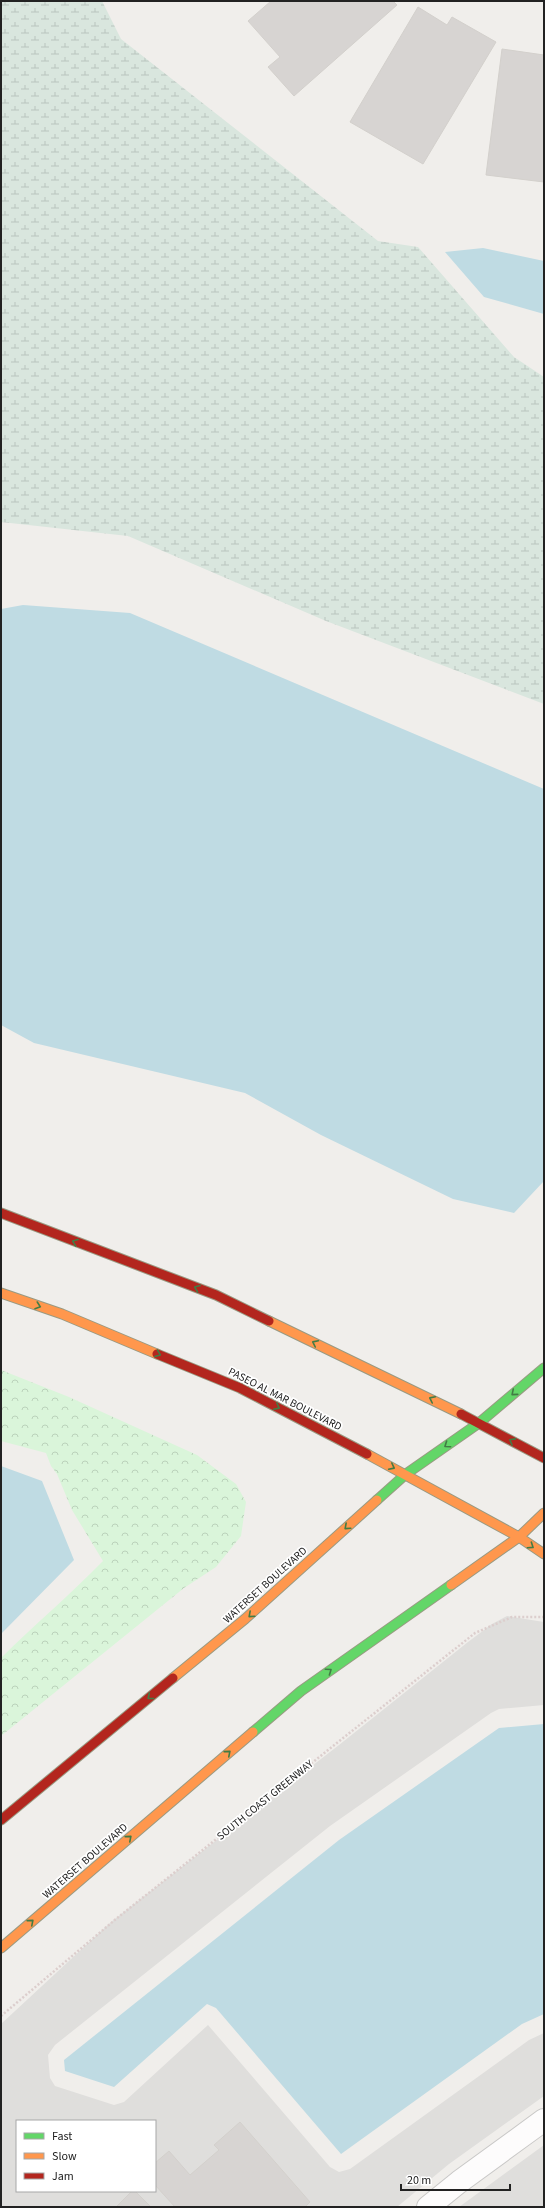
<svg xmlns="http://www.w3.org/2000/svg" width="545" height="2208" viewBox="0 0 545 2208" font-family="'Source Sans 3',sans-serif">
<defs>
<pattern id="wetland-marsh" width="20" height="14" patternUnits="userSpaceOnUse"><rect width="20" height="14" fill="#d9e6de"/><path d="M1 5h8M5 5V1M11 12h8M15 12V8" fill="none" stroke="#bac5be"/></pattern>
<pattern id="park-crowns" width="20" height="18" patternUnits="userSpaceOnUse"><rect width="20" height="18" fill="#daf5da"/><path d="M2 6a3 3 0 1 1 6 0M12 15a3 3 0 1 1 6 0" fill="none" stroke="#bbd2bb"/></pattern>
</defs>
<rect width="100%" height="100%" fill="#f0eeeb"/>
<path fill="#dfdedc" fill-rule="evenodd" d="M507,1616L544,1622V1705L499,1709L491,1713L330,1826L55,2045L48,2055L50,2078L55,2086L114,2105L124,2102L208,2025L330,2167L339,2172L350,2169L529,2040L544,2033V2096L449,2164L397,2207H1V2024L111,1922L339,1745L468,1642L492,1624ZM17,2121H155V2191H17Z
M544,2145V2207H459L470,2199Z"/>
<path fill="url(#wetland-marsh)" d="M1,1H102L121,39L378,241L418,247L514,357L544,377V704L326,621L128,536L1,522Z"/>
<path fill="url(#park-crowns)" d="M1,1370L69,1397L197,1455L236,1484L246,1502L241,1536L216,1567L184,1588L1,1736V1658C34,1625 70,1595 103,1561L72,1510L57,1474L51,1466L46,1453L1,1441Z"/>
<path fill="#bfdbe3" d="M483,248L544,261V314L484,297L445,252Z
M23,605L130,613L544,789V1181L514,1213L453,1199L321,1135L245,1093L34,1043L1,1025V609Z
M1,1466L42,1481L74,1560L1,1634Z
M544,1724V2014L522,2024L341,2154L216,2008L207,2004L114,2087L65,2071L64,2060L339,1840L499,1728Z"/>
<path fill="#d7d4d2" stroke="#d3d0cc" d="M271,1H393L397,5L294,96L268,67L280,57L248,21Z
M418,7L447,25L452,17L496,42L423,164L350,122Z
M502,49L544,55V182L486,175Z
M240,2122L310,2202L305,2207H175L155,2185V2163L169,2151L190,2175L219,2150L214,2145Z
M132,2191H135L151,2207H116Z"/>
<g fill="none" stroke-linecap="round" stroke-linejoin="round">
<g stroke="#c9c8c7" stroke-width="24">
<path id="street" d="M428,2207L459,2182L544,2120"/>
</g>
<g stroke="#999a82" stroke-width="11">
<path id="fast" d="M377,1500L406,1474L479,1423L544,1368
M253,1732L301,1691L451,1585"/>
</g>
<g stroke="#999a82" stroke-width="11">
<path id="slow" d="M1,1293L62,1314L157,1354
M269,1321L461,1414
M367,1454L519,1537L544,1554
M451,1585L519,1537L544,1513
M173,1678L245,1619L377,1500
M1,1948L253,1732"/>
</g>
<g stroke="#999a82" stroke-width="11">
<path id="jam" d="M1,1213L216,1295L269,1321
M157,1354L240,1388L367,1454
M461,1414L544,1458
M1,1820L173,1678"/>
</g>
<path stroke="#dccecd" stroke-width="2.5" stroke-dasharray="2 2" stroke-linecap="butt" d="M1,2016L116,1919L475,1633L512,1617H544"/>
<use href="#street" stroke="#fdfcfc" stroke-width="22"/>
<use href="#fast" stroke="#63d668" stroke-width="9"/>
<use href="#slow" stroke="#ff974d" stroke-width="9"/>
<use href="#jam" stroke="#b3261e" stroke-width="9"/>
</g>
<defs><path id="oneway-chevron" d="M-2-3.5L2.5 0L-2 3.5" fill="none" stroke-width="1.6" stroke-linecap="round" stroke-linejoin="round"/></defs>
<g stroke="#427c45">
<use href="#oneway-chevron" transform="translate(75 1242) rotate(-159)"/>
<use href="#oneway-chevron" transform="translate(197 1288) rotate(-159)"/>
<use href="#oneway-chevron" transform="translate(38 1306) rotate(19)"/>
<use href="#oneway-chevron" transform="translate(315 1343) rotate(-154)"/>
<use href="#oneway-chevron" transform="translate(158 1354) rotate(22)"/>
<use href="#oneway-chevron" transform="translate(514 1393) rotate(140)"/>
<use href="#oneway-chevron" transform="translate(432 1399) rotate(-154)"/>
<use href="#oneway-chevron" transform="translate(277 1407) rotate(27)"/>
<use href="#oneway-chevron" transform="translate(512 1441) rotate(-151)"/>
<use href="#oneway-chevron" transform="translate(447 1445) rotate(145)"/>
<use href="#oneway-chevron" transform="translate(392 1467) rotate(27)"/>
<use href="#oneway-chevron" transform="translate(347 1527) rotate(138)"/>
<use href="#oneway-chevron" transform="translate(531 1546) rotate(34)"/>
<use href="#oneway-chevron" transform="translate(251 1615) rotate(138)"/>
<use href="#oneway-chevron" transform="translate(329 1671) rotate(-35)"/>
<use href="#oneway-chevron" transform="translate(150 1697) rotate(141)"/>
<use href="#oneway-chevron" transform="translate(228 1753) rotate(-41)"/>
<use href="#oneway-chevron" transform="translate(129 1838) rotate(-41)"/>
<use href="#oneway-chevron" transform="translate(31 1922) rotate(-41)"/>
</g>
<g text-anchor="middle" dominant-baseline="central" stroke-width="3.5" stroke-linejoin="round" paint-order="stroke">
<g font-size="11" fill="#222" stroke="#fff">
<text transform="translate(285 1399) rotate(27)">PASEO AL MAR BOULEVARD</text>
<text transform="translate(265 1585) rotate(-42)">WATERSET BOULEVARD</text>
<text transform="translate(265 1800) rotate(-39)">SOUTH COAST GREENWAY</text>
<text transform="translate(85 1861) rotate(-41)">WATERSET BOULEVARD</text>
</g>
</g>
<rect width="545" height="2208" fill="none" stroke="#222222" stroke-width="4"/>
<rect x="16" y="2120" width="140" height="72" fill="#ffffff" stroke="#a7a7a7"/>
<rect x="24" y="2133" width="20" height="6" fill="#63d668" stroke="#a7a7a7"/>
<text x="52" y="2140" font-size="12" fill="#222222">Fast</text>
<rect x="24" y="2153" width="20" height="6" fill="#ff974d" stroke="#a7a7a7"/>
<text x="52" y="2160" font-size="12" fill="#222222">Slow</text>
<rect x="24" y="2173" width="20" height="6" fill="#b3261e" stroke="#a7a7a7"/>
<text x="52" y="2180" font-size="12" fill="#222222">Jam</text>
<path d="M401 2184v6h109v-6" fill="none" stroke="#222222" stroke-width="2"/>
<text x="407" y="2184" font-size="12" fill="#222222" stroke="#ffffff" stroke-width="3" paint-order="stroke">20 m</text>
</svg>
